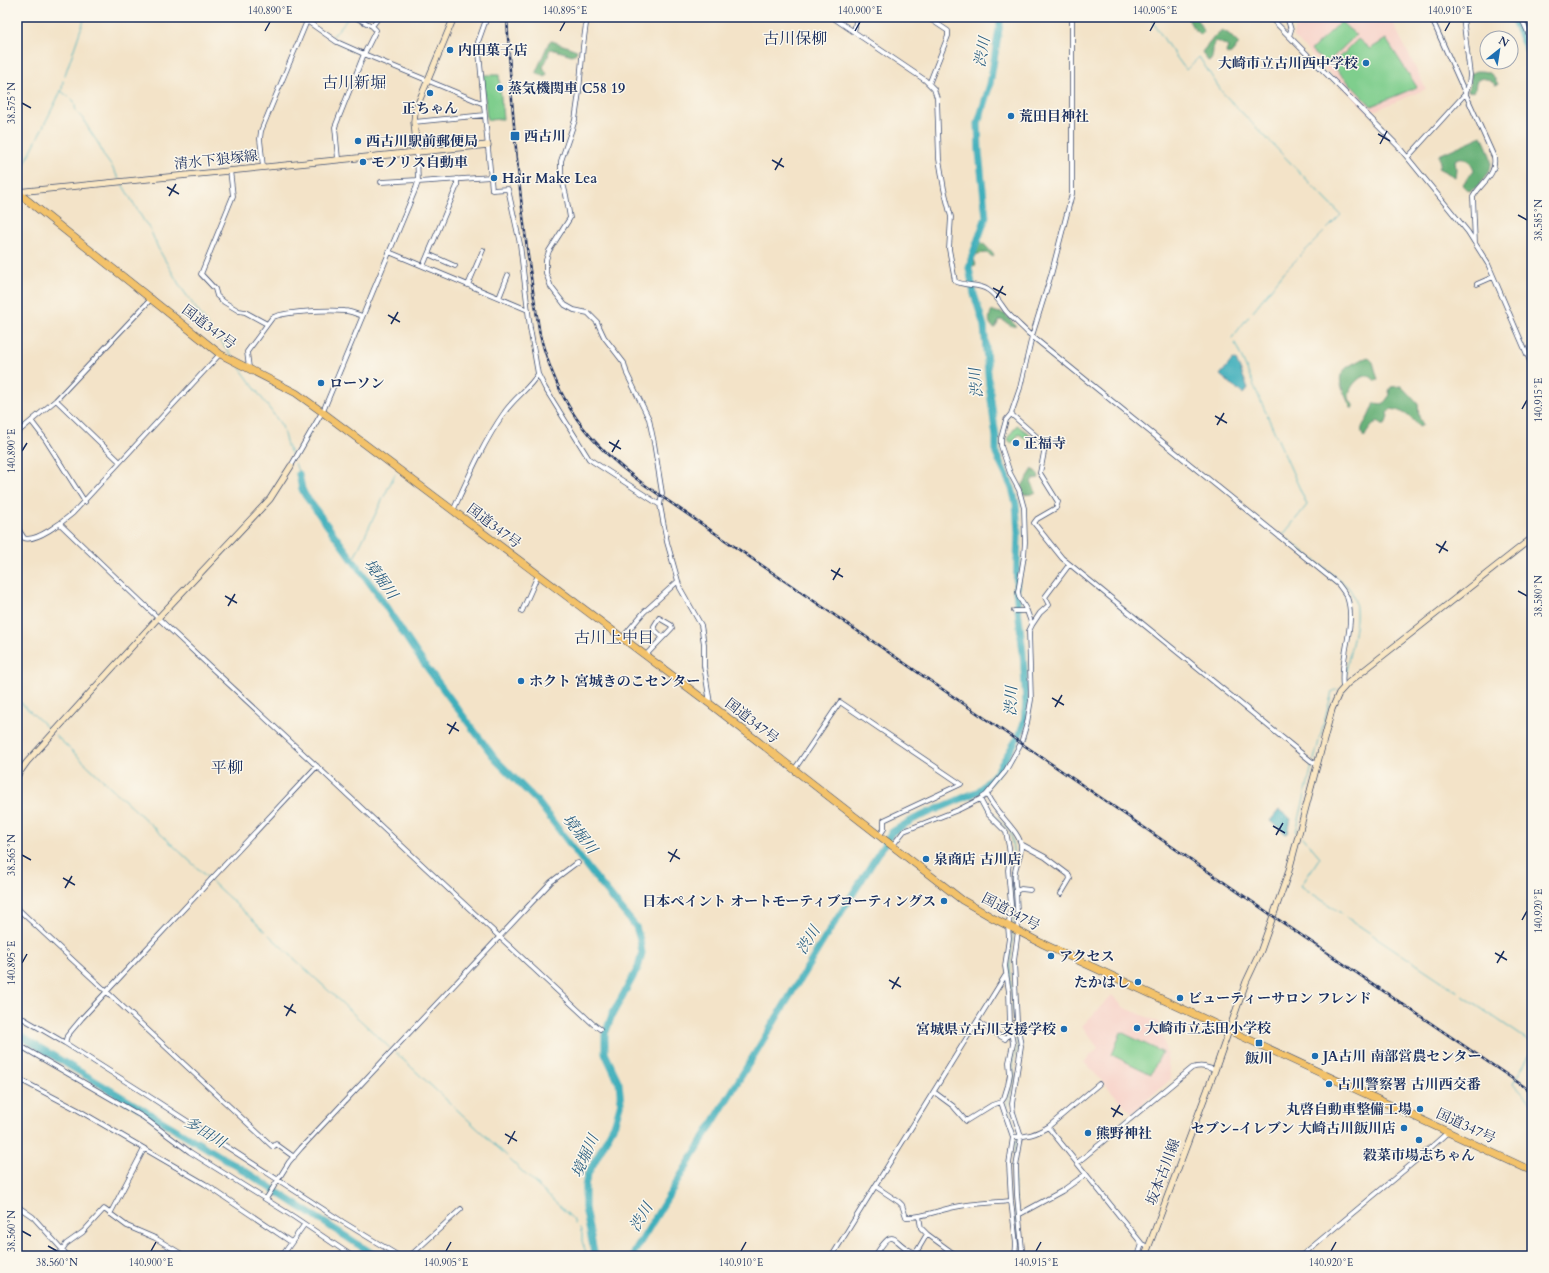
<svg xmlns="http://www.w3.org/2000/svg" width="1549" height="1273" viewBox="0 0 1549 1273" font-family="Cardo,'Noto Serif JP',serif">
<rect width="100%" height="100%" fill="#fbf7ec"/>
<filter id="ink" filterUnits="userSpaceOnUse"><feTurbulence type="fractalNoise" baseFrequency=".025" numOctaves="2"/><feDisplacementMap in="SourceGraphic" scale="8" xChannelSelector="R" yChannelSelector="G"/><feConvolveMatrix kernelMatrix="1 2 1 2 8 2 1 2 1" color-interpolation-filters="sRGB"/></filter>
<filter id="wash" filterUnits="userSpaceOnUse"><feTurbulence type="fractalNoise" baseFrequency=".012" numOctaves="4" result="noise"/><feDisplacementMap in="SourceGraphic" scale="16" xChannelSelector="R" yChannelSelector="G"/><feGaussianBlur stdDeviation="0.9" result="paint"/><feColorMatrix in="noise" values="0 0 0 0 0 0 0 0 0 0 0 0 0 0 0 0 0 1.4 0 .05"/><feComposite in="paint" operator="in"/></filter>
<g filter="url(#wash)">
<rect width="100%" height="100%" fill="#f3e3c8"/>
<path fill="#f7d1c8" d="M1291,17H1390L1426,89L1369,113L1293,36L1295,26Z
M1112,995L1123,1007L1159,1022L1162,1031L1171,1079L1132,1113L1084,1062L1098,1048L1082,1026Z"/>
<path fill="#7fce8d" stroke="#4d7e76" d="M1341,22L1356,35L1326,64L1311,50Z
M1358,39L1370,49L1386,39L1417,87L1371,106L1332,65Z
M483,75H499L503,119L487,120Z
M1017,425L1036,439L1033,444L1019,434L1012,443L1007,439Z
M1121,1032L1162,1052L1151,1074L1112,1055Z"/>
<path fill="#67b178" stroke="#41706b" d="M1187,17H1196L1204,32L1202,34H1199L1192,26Z
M1222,30L1229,34L1239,44L1232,53L1227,54L1226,52L1228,47L1225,45L1217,41L1214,43C1212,49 1214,54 1211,60L1208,61L1202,52L1215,36Z
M552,41L577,50L576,53L572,55L551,49L549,51L548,57L543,67L547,74L545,77L536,72L549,42Z
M1476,71C1490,71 1491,72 1498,84L1496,85C1489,80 1483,75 1476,82L1475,90L1473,92L1468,91L1471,74Z
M1482,136C1490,155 1498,165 1481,182C1477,187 1474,190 1468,191L1462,185L1474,170C1471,161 1464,154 1455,160L1456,169L1455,177L1438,168L1440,164L1439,155Z
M979,242L985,245L994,255L993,257L987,253L977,254L974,259L976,265L972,266L969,263L968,259L974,244Z
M992,311L1005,314L1016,326C1010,328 1006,320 1000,320L995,328C988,326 988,317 992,311Z
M1368,357L1373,362L1378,380L1375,381C1373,379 1371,376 1367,376C1359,375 1348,389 1349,396C1349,400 1351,402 1353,405V408H1351C1336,377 1333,371 1368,357Z
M1401,386L1418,404L1419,417L1423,425L1419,427C1412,417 1402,410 1390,409L1387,413L1388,417L1385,425H1382L1378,421C1372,425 1367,431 1364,438C1358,426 1365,425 1369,415C1371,411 1372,407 1374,403L1383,404L1390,395L1389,391L1391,387Z
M1033,469L1038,474L1039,478L1033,479L1031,482L1036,492L1032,494L1023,495L1022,486Z"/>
<path fill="#40afbb" stroke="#2e6f8c" d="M1233,359L1236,360L1248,388L1243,394L1220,375Z
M1279,810L1291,819L1288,833L1286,834L1270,821Z"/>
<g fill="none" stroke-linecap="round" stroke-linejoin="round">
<path stroke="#40afbb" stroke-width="1" d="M1077,20L1151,19L1169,47L1186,70L1199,57L1222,92L1341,215L1284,272L1253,311
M333,36L349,17
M65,75L85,17
M61,91L74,101L76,111L83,119L90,131L98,143L104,156L112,167L119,179
M17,179L62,89L63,81
M122,184L144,221L150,229L158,248L180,286L207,324L211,332L223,344L233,357
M1232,338L1249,316
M1235,343L1307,505L1283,535
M240,368L282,426L287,446L294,458
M295,463L299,474
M1288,539L1348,587C1367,609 1347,653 1345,679
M353,560L395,474
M17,699L50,730
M55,735L209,879
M1314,760L1332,692L1337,689
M979,791L982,796
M983,799L991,811L1011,833L1014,859L1012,876L1014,900V925
M1296,832L1312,766
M1303,837L1320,857L1301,886L1341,913
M212,882L265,931
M1346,917L1458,992
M1013,932L1010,965V977L1015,1029L1018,1048L1013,1059L1014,1079L1007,1106L1016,1135
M269,935L390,1048
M1463,996L1532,1043
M1532,1051L1513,1083L1532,1104
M396,1053L507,1156
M1017,1138L1013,1165L1014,1182L1019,1244L1018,1256
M510,1160L573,1219L575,1224
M580,1228L582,1234V1241L587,1256"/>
<path stroke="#40afbb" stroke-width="7" d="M1512,17L1532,60
M299,474L302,489L305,495L377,593L417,654L496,760L538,802L591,872L636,927L640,940L642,953L638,968L612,1015L605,1034V1053L619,1083L621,1102L615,1123L587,1176L585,1187V1208L595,1256
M17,1034L240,1168L376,1256
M632,1256L825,938L892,832L914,819L979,791L996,773L1020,734L1024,722L1026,703L1023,653L1016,591L1018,533L1016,504L1012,488L996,454V437L989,385L984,326L974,294L969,268L972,256L986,217L979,152L978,123L990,84L1001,17"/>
</g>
</g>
<g filter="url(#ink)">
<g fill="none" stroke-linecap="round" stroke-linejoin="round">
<g stroke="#3b4a6e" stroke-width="5.5">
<path id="street" d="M300,17L307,21
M355,17L372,26L376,30L364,54L484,104
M487,17L478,42L492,190L508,189L520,244L530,328L538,374L545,388L589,459L660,505
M589,17L586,24L583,46L579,92L575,120L561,161V176L566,195L570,218L549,251L546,260V273L551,287L565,305L574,310L588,313L597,322L604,337L624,363L627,374L649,419L654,443L662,493L660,505L667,542L680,588L701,625L704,644V666L710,703
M832,17L925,80L934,89L937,98L939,159L944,189L951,217L949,249L955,281C965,287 978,283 988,290C996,295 1000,303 1006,311C1013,319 1021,326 1028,333L1338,584C1341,588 1345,593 1347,597C1357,625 1339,659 1343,687
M927,17L948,31V36L929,84
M1270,17L1398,146L1468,232L1488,264L1532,366
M1287,17L1291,30L1289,36
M1431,17L1494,157C1497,176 1481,182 1473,197L1475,243
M1521,17L1532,42
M372,26L379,17
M854,32L856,21L858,17
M414,122L485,115
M1408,157L1466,93L1469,83L1470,75L1463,17
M263,167L260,139L261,131L307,21L337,42L364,54L335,127L338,159
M230,170L233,196L201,274L215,289L217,296L224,302L239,311L245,312L267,324
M381,182L418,180
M418,182L491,177
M389,252L528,310
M428,254L455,266
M423,266L457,186V179
M1477,284L1493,277
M468,285L483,250
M499,298L508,275
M249,368L247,352L272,318C282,311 331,310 344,311C350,311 357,314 362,316
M56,400L120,462
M1011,414L1044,443L1045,447L1040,473L1058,502L1056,508L1037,519L1034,523L1062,558L1311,761L1317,764
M32,422L45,439L85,502
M17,433L56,400L152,298
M291,466L324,409L416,188L418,182L417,152
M453,511C468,478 483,443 504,413C514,398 529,389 538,374
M60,524L158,618L593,1024L600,1029
M17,527L24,538C35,543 64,521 73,513L220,354
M522,611L538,575
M1014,611H1027
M1032,625L1040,613L1049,605L1045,597L1069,565
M622,638L644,612L677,582
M645,656L672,628L671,625L659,618L654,626V629L662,637
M794,770L840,702L961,784L884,820V829L880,835
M987,794C993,811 1019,830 1021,845C1022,855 1016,863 1015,872C1014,878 1015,885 1016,891
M980,799L988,814L1006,832L1009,847L1010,857L1008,870L1011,905L1009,923L1008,926L1009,938L1005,966L1009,992L1010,1024L1013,1044L1009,1062L1010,1074L1008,1085L1004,1098L1001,1102L1013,1137L1009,1164L1011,1201L1016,1244L1015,1256
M1021,844L1045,857L1069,875L1070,879L1061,894
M893,845L904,831L958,810L980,799L986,795L1005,772L1021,743L1027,723L1031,700L1029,631L1032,625L1027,611L1019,597L1018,592L1024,556L1025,542L1024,508L1019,490L1010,473L1001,446V438L1006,420L1011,414L1020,388L1032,336L1051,275L1072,194V17
M17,908L273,1147L276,1144L294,1157
M17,1015L65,1043L147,1095L343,1222L399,1256
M977,1022L1005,1039L1011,1031
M65,1043L67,1036L82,1018L317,766
M17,1044L143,1117L190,1152L294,1217L352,1256
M17,1078L78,1110L205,1184L291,1242
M934,1092L953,1106L966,1121L992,1105L1001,1102
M1048,1127L1099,1084
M1013,1137C1027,1137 1036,1134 1048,1127L1077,1163L1192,1068C1201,1065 1206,1067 1215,1070
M1077,1163L1142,1244L1148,1247
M875,1186L899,1202L902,1205L906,1217C923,1218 938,1210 955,1207C973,1203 992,1203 1011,1201
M266,1199L289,1162L301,1148L551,882L575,864L578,863
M17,1206L33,1217L68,1256
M110,1214L144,1149
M1020,1214L1062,1191L1086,1174
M919,1216L921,1228L927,1234
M58,1256L66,1244L83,1232L104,1209L127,1226L155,1238L185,1256
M282,1256L304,1225
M410,1256L461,1209
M832,1256L1005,976
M875,1256C896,1222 892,1245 914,1252L917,1251L927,1234L957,1256
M1021,1256L1022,1249L1017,1195L1016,1167L1021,1137L1013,1112L1012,1104L1021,1046L1017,1021L1014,961L1018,931L1016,891L1021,889L1030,890
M1138,1256L1142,1244
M1301,1256L1419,1158L1448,1132"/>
</g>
<g stroke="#3b4a6e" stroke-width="7">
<path id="secondary" d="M417,152L414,122L415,111L454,17
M17,192L488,145
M17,776L27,762L158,618L270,499L291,466
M1145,1256L1215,1070L1246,982L1261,950L1288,874L1332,709L1339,693L1348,683L1532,538"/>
</g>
<g stroke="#3b4a6e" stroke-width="8">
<path id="highway" d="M17,192L220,354L296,393L321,411L710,704L962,900L993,918L1041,943L1532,1171"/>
</g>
<use href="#street" stroke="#fff" stroke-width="4"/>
<use href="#secondary" stroke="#fae7c3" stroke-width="5.5"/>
<use href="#highway" stroke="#f3c26a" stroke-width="7"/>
<g stroke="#1b2f5e" stroke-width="2.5">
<path id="rail" d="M507,17C512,123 522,230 540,335C558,402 586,442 642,483L1273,916L1532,1092"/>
</g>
<use href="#rail" stroke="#fbf7ec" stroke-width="1" stroke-dasharray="3" stroke-linecap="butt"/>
</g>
</g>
<path fill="none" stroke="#1b2f5e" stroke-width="1.5" d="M265,31L270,22M560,31L565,22M855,31L860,22M1150,31L1155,22M1445,31L1450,22M22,103L31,108M1378,134L1390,141M1380,144L1387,131M772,160L784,167M775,170L782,158M167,187L179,194M169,196L176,184M1518,215L1527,220M993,288L1006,295M996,298L1003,286M388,315L400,322M391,324L398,312M1522,409L1527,400M1215,416L1227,423M1217,425L1224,413M609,442L621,449M22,451L27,443M612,452L619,440M1436,544L1448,551M1439,553L1446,541M831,570L843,577M833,580L840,568M1518,591L1527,596M225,596L237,603M228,606L235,594M1052,698L1064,705M1055,707L1062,695M447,724L459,731M449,734L456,722M1273,826L1285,833M1276,835L1283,823M668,852L680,859M22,855L31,860M670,862L677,849M63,878L75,885M65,888L72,876M1522,920L1527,911M1495,953L1507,960M22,963L27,954M1497,963L1504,951M889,980L901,987M892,989L899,977M284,1006L296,1013M286,1016L293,1004M1111,1108L1123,1115M1113,1117L1120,1105M505,1134L517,1141M508,1144L515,1131M22,1231L31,1236M48,1246L57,1251M151,1251L156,1242M446,1251L451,1242M741,1251L746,1242M1036,1251L1041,1242M1331,1251L1336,1242"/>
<g fill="#1f6fb2" stroke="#fbf7ec" stroke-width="1.5">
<circle cx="450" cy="50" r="4"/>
<circle cx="1366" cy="63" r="4"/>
<circle cx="500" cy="88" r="4"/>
<circle cx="430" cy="93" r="4"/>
<circle cx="1011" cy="116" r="4"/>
<rect x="510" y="131" width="10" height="10" rx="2"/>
<circle cx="358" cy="141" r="4"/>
<circle cx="363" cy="162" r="4"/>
<circle cx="494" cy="178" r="4"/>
<circle cx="321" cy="383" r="4"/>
<circle cx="1016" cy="443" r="4"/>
<circle cx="521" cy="681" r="4"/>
<circle cx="926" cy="859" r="4"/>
<circle cx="944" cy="901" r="4"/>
<circle cx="1051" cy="956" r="4"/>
<circle cx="1138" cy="982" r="4"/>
<circle cx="1180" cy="998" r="4"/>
<circle cx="1137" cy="1028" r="4"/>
<circle cx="1064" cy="1029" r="4"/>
<rect x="1255" y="1039" width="8" height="8" rx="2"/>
<circle cx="1315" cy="1056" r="4"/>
<circle cx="1329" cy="1084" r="4"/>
<circle cx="1420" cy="1109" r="4"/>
<circle cx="1404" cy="1128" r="4"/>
<circle cx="1088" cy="1133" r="4"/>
<circle cx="1419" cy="1140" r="4"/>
</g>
<g text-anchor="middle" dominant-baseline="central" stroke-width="3" stroke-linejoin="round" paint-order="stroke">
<g font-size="14" font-weight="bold" fill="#1b2f5e" stroke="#fbf7ec" text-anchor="start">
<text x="458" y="50">内田菓子店</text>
<text x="1358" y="63" text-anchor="end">大崎市立古川西中学校</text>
<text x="508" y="88">蒸気機関車 C58 19</text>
<text x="430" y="108" text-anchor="middle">正ちゃん</text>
<text x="1019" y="116">荒田目神社</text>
<text x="524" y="136">西古川</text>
<text x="366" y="141">西古川駅前郵便局</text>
<text x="371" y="162">モノリス自動車</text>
<text x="502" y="178">Hair Make Lea</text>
<text x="329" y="383">ローソン</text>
<text x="1024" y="443">正福寺</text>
<text x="529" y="681">ホクト 宮城きのこセンター</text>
<text x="934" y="859">泉商店 古川店</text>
<text x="936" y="901" text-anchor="end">日本ペイント オートモーティブコーティングス</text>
<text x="1059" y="956">アクセス</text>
<text x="1130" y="982" text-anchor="end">たかはし</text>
<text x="1188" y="998">ビューティーサロン フレンド</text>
<text x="1145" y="1028">大崎市立志田小学校</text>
<text x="1056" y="1029" text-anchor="end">宮城県立古川支援学校</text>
<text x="1323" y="1056">JA古川 南部営農センター</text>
<text x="1259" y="1058" text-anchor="middle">飯川</text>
<text x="1337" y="1084">古川警察署 古川西交番</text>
<text x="1412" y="1109" text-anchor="end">丸啓自動車整備工場</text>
<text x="1396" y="1128" text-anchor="end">セブン-イレブン 大崎古川飯川店</text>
<text x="1096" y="1133">熊野神社</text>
<text x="1419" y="1155" text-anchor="middle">穀菜市場志ちゃん</text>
</g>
<g font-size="14" fill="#1b2f5e" stroke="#fbf7ec">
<text transform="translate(216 160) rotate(-6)">清水下狼塚線</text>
<text transform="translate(209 327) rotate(37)">国道347号</text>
<text transform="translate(494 526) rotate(37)">国道347号</text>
<text transform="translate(752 721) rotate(38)">国道347号</text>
<text transform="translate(1011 912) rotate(28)">国道347号</text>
<text transform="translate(1466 1126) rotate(25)">国道347号</text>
<text transform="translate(1163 1172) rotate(-69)">坂本古川線</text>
</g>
<g font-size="15" font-style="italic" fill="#285c7f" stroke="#fbf7ec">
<text transform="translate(982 52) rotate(-80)">渋川</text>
<text transform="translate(976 383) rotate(-95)">渋川</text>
<text transform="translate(381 579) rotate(54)">境堀川</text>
<text transform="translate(1011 701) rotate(-88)">渋川</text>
<text transform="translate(580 834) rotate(52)">境堀川</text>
<text transform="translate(808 940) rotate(-58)">渋川</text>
<text transform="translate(205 1132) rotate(31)">多田川</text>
<text transform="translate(585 1156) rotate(-66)">境堀川</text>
<text transform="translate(641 1217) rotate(-59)">渋川</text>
</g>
<g font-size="16" fill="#1b2f5e" stroke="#fbf7ec">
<text x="795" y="39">古川保柳</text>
<text x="354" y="83">古川新堀</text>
<text x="614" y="638">古川上中目</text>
<text x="227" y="768">平柳</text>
</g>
</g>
<rect width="1549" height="1273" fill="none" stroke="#fbf7ec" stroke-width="44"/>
<g transform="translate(1499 50) rotate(30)"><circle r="19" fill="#fbf7ec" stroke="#a1a7b3"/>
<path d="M0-3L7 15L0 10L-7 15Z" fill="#1f6fb2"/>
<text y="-6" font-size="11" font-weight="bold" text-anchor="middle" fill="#1b2f5e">N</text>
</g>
<rect x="22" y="22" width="1505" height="1229" fill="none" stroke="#1b2f5e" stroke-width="1.5"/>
<g font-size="10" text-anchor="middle" fill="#1b2f5e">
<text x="270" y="14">140.890°E</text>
<text x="565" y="14">140.895°E</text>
<text x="860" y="14">140.900°E</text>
<text x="1155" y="14">140.905°E</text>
<text x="1450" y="14">140.910°E</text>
<text transform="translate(11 103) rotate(-90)" y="4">38.575°N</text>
<text transform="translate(1538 220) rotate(-90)" y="4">38.585°N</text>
<text transform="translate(1538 400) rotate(-90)" y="4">140.915°E</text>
<text transform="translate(11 451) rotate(-90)" y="4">140.890°E</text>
<text transform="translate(1538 596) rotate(-90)" y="4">38.580°N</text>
<text transform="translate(11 855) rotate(-90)" y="4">38.565°N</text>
<text transform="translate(1538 911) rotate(-90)" y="4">140.920°E</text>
<text transform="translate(11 963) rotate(-90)" y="4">140.895°E</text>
<text transform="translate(11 1231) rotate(-90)" y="4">38.560°N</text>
<text x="57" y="1266">38.560°N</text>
<text x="151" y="1266">140.900°E</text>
<text x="446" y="1266">140.905°E</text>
<text x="741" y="1266">140.910°E</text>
<text x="1036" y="1266">140.915°E</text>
<text x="1331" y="1266">140.920°E</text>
</g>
</svg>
